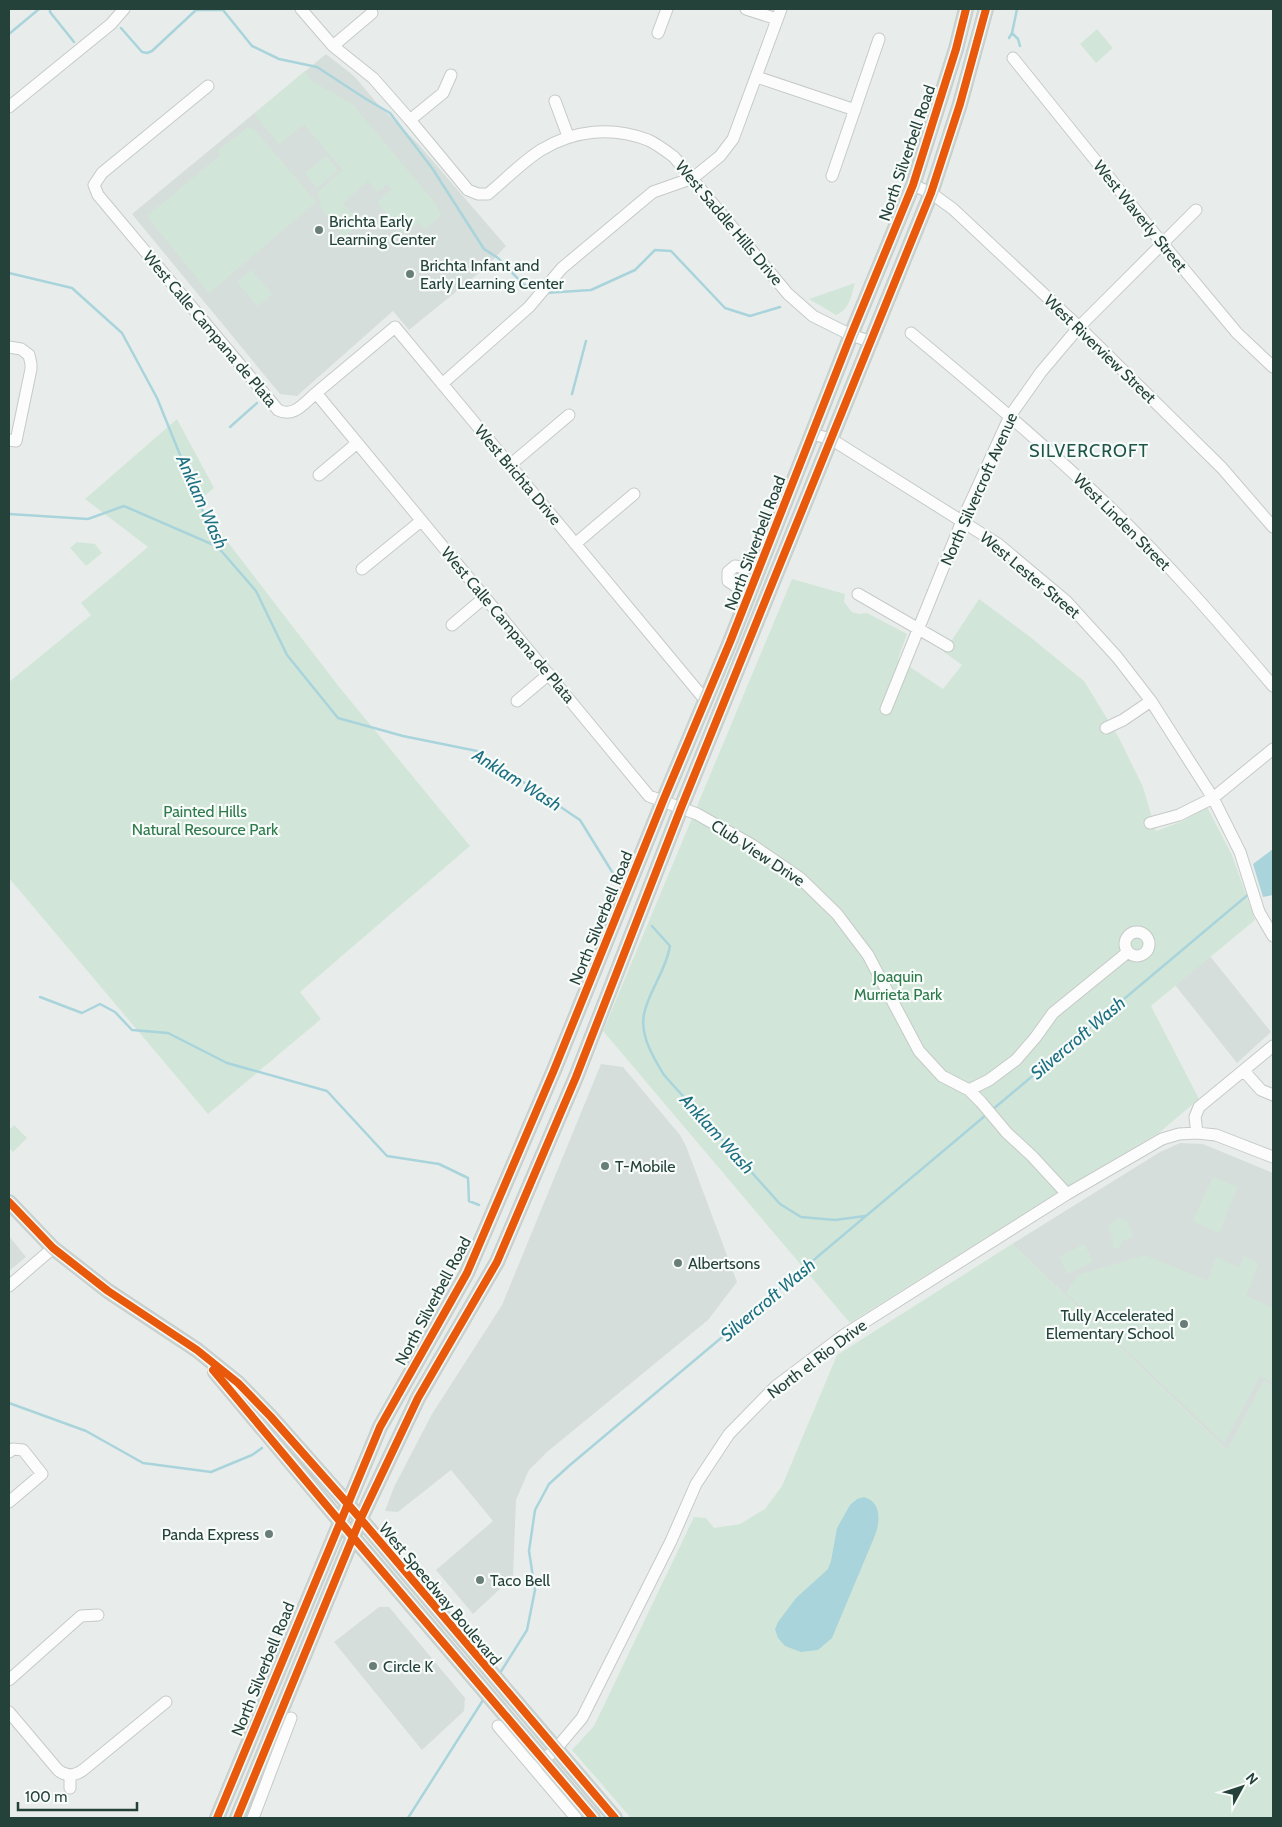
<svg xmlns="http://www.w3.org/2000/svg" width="1282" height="1827" viewBox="0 0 1282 1827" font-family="Cabin,sans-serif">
<rect width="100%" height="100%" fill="#e8edeb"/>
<path fill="#d6dedb" d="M326,54L354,76L377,103L419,145L506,246L484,269L409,330L393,311L297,396L280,394L132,214Z
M1210,956L1271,1032L1237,1063L1175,985Z
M601,1064L623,1067L680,1135L686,1146L737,1282L708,1320L547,1452L529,1470L516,1500L513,1577L473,1614L436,1570L493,1521L451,1470L398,1512L385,1511L394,1487L432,1414L502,1305Z
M1180,1143L1203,1144L1273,1173V1387L1264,1381L1228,1451L1012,1244L1160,1152Z
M9,1236L26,1257L9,1271Z
M379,1607H389L465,1698L464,1711L422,1750L334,1642Z"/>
<path fill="#d1e6d8" d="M1097,29L1113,48L1096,63L1080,44Z
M305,71L313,82L352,104L435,203L441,216L425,229L418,222L404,234L377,202L392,189L387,184L378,192L368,181L343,203L360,223L344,237L321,207L318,192L343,170L304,124L279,144L254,114Z
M247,128L251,129L253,128L316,202L209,293L147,216L221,155L218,151Z
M326,156L338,170L317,188L305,173Z
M251,270L272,294L258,306L237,282Z
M855,283C851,296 850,309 836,315L809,299Z
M177,419L214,488L197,502L340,688L470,846L300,992L321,1019L208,1114L9,878V682L91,615L81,603L148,547L85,499Z
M77,542L95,544L102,553L86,566L70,548Z
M792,579L845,594L844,602L852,612L859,614L867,613L907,634L898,659L943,689L962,665L944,652L979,599L1029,636L1084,681L1119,738L1143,787L1156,831L1183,821L1207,807L1232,855L1255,920L1151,1006L1199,1099L1160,1132L1065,1188L850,1323L603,1031Z
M14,1125L27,1138L13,1152L9,1148V1130Z
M1213,1177L1237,1187L1219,1233L1193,1221Z
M1120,1218L1126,1220L1133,1236L1131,1238L1123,1240L1119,1248H1116L1113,1247V1238L1108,1226Z
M1012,1244L1227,1450L1264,1381L1273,1387V1818H631L572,1750L594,1726L694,1517L706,1518L714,1528L740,1524L765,1509L782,1486L837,1355Z
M1084,1244L1093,1261L1068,1274L1059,1257Z
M1145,1255L1208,1281L1216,1257L1240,1268L1244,1256L1258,1264L1246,1296L1273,1308V1383L1260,1376L1224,1443L1066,1293L1078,1275Z"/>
<path fill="#a9d4db" d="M1273,849V895L1263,897L1253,864Z
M864,1497C881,1502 880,1519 876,1533L832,1638L818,1650L801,1652L785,1646L778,1638L775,1629L778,1622L796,1598L828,1569L831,1561L837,1528L850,1505L857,1499Z"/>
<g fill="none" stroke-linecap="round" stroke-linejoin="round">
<path stroke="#a9d4db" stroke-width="2.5" d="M50,9V12L74,42
M121,28L142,52L147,53L152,51L196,10H223L252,46L279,59L317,67L366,99L390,113L432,168L484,249L498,258L523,284L538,291
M1012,33L1018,39L1020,46
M9,34L39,9
M1009,38L1012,33L1017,9
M9,273L72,288L122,333L157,398L217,546L256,591L287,655L338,718L403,736L477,751L580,820L614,875
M545,293L591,290L635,270L655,250L671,251L725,308L750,316L780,307
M572,394L586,341
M230,427L257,403
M9,514L88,519L124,506L216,546
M652,926L670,946C666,970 651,988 645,1010C638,1033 653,1057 664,1075L780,1204L801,1217L835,1220L865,1216
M40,997L82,1013L100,1004L115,1012L132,1030L168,1033L227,1063L327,1091L387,1156L439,1164L468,1178L469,1201L479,1205
M992,1110L1250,893
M9,1403L86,1431L143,1463L211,1472L252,1455L262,1448
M500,1673L527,1630L535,1590L529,1551L535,1510L549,1484L570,1465L986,1115
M408,1818L485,1697"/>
<g stroke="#c5cac8" stroke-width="13">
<path id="minor" d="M301,9L333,46L373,78L410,120L468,190L478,194H488C505,180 522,162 541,150C574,130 612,126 648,140C657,144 666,151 674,157L788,294L813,316L851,335L869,341
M746,9L777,19
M658,33L667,9
M333,46L372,13
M1013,58L1162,243L1237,333L1273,367
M757,77L855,110
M208,86L102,173L94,185L98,195L278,410C294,418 304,403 316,393L649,796L697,814L752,845L800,878L837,914L868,955L919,1051L942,1076L969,1090L981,1102L1007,1133L1032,1156L1067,1194
M555,101L568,136
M9,107L111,24L124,9
M410,120L443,93L451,75
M832,176L879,39
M913,185L931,193L953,209L1079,327L1222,468L1273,527
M911,333C975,386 1039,440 1099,497C1162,556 1218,621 1273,686
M9,347L21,349L29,355
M442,384L529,307L562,268L653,192L693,178L720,156L733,139L781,9
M316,393L395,327L706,701
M812,434L831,439L998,544L1066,601L1117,657L1151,701L1213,798L1240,852L1259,912L1273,936
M9,440L16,441L31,369V364L29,355
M510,465L569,415
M319,475L356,444
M575,544L634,494
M362,569L421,521
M858,594L948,646
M747,600L743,591L728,581V572L735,566L746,568L761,565
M452,625L485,597
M517,701L549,674
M886,709L962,521L1010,416L1041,372L1079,327L1196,210
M1106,728L1123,720L1151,701
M1150,823L1179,815L1213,798L1273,749
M1125 944a12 12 0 1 1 24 0a12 12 0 1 1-24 0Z
M1244,1071L1261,1090L1273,1095
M969,1090L989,1080L1016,1060L1035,1038L1053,1013L1128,952
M1197,1133L1195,1117L1199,1107L1273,1046
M9,1286L53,1248
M9,1452L13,1449L23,1450L42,1474L9,1502
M9,1680L81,1616L98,1615
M9,1712L58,1770C66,1777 75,1776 83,1770L166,1702
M498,1726L576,1818
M534,1768L555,1750L582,1718L671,1541L696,1484L729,1434L775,1387L844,1335L1067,1194L1162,1139L1179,1134L1197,1133L1216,1135L1273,1157
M70,1775V1788
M253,1818L291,1718"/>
</g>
<g stroke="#c3ccc9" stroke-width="16">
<path id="major" d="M9,1202L53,1248L108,1291L197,1350L238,1383L271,1417L347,1503L615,1818
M215,1372L353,1537L593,1818
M217,1818L380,1427L467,1273L554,1070L663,801L730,642L851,335L913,185L956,49L966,9
M237,1818L360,1520L418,1398L497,1262L576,1077L681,808L931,193L960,104L986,9"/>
</g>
<use href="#minor" stroke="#fcfcfc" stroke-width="11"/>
<use href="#major" stroke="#cfd7d5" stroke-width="14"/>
<g stroke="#f7fbf9" stroke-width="11">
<path id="cycleway" d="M9,1202L53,1248L108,1291L197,1350L238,1383L271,1417L347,1503L615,1818
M213,1370L353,1537L593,1818
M217,1818L380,1427L467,1273L554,1070L663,801L730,642L851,335L913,185L956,49L966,9
M237,1818L360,1520L418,1398L497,1262L576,1077L681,808L931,193L960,104L986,9"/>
</g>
<use href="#cycleway" stroke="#e8590c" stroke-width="8"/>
</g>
<g fill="#697e78" stroke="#f7fbf9" stroke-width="2">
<circle cx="319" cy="230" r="5"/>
<circle cx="410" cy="274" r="5"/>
<circle cx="605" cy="1166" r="5"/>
<circle cx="678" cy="1263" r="5"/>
<circle cx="1184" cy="1324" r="5"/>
<circle cx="269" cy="1534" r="5"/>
<circle cx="480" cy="1580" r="5"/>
<circle cx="373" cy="1666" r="5"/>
</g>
<g text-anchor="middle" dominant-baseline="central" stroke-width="4.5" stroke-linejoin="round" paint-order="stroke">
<g font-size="16" fill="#24423a" stroke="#f7fbf9">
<text transform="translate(907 153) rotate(-71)">North Silverbell Road</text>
<text transform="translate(1140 216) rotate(51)">West Waverly Street</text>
<text transform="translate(729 223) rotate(50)">West Saddle Hills Drive</text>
<text transform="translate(210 329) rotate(50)">West Calle Campana de Plata</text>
<text transform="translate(1100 349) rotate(44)">West Riverview Street</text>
<text transform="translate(518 475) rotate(50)">West Brichta Drive</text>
<text transform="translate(979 489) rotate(-66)">North Silvercroft Avenue</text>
<text transform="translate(1122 522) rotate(45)">West Linden Street</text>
<text transform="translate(755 543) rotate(-69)">North Silverbell Road</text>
<text transform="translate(1030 575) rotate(40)">West Lester Street</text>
<text transform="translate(508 625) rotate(50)">West Calle Campana de Plata</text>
<text transform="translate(758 853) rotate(33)">Club View Drive</text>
<text transform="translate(601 918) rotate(-68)">North Silverbell Road</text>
<text transform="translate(433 1301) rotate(-62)">North Silverbell Road</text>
<text transform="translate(817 1359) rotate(-37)">North el Rio Drive</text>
<text transform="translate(440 1594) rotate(50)">West Speedway Boulevard</text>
<text transform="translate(263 1669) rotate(-68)">North Silverbell Road</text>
</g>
<g font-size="16" fill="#24423a" stroke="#f7fbf9" text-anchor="start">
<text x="329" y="221">Brichta Early<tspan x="329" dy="18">Learning Center</tspan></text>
<text x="420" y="265">Brichta Infant and<tspan x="420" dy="18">Early Learning Center</tspan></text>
<text x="615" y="1166">T-Mobile</text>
<text x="688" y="1263">Albertsons</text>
<text x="1174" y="1315" text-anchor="end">Tully Accelerated<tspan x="1174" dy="18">Elementary School</tspan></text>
<text x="259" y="1534" text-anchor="end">Panda Express</text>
<text x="490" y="1580">Taco Bell</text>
<text x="383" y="1666">Circle K</text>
</g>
<g font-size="16" fill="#2d7a4b" stroke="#f7fbf9">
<text x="205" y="811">Painted Hills<tspan x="205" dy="18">Natural Resource Park</tspan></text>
<text x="898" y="976">Joaquin<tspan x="898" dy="18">Murrieta Park</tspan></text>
</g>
<g font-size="18" letter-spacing="1" fill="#1f5548" stroke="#f7fbf9">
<text x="1089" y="451">SILVERCROFT</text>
</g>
<g font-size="18" font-style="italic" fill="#1c6f80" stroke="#f7fbf9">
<text transform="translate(202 502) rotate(66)">Anklam Wash</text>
<text transform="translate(517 780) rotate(32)">Anklam Wash</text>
<text transform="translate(1078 1038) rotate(-40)">Silvercroft Wash</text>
<text transform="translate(717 1134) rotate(48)">Anklam Wash</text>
<text transform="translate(768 1300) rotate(-40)">Silvercroft Wash</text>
</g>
</g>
<rect width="1282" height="1827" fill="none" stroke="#24423a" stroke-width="20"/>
<g transform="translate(1242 1787) rotate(50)" stroke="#f7fbf9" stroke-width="4" paint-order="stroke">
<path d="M0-4L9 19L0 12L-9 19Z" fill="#24423a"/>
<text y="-8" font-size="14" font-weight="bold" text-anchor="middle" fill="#24423a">N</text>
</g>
<path d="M18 1802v8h119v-8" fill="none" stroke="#24423a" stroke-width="2.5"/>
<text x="25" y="1802" font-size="15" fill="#24423a" stroke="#f7fbf9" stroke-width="4" paint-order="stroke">100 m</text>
</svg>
